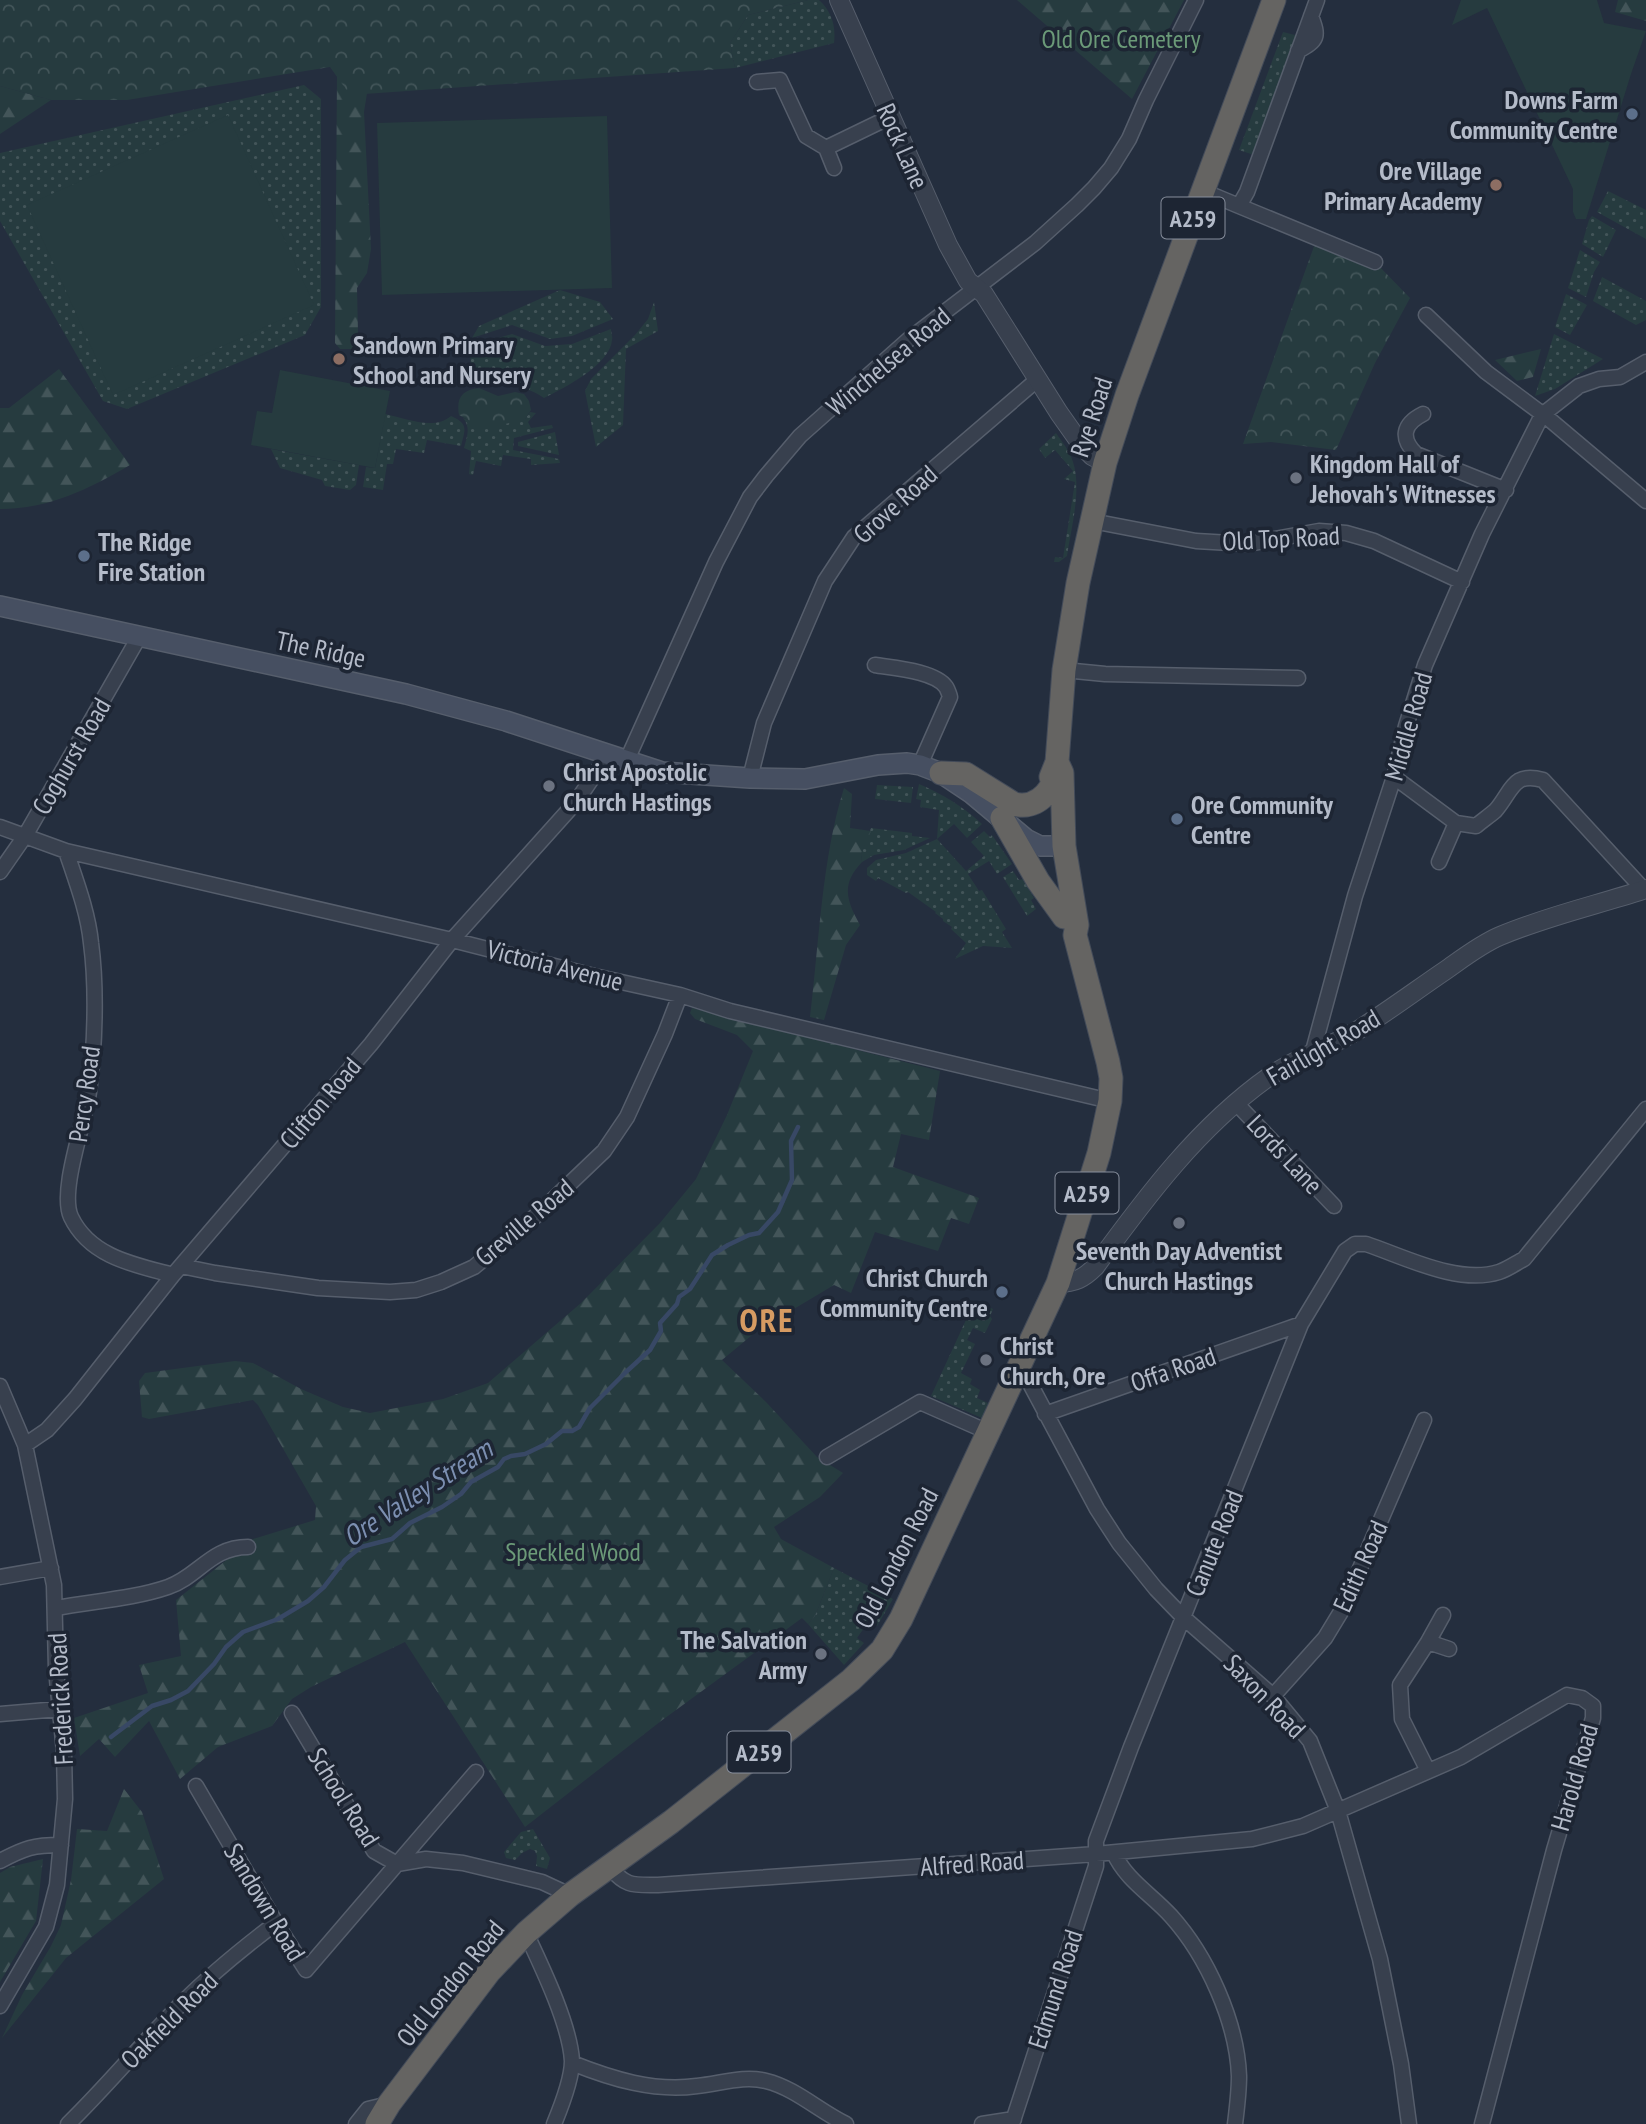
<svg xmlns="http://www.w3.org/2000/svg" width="1646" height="2124" viewBox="0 0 1646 2124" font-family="'PT Sans Narrow',sans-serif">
<defs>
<pattern id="grass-dots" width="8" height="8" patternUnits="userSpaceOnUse" patternTransform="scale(1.75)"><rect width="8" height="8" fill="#263b3f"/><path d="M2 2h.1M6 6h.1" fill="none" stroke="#435559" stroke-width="1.8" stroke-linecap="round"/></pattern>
<pattern id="forest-firs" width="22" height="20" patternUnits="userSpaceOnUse" patternTransform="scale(1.75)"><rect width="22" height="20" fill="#263b3f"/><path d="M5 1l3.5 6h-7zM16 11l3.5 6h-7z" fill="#435559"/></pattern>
<pattern id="park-crowns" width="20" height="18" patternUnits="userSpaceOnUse" patternTransform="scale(1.75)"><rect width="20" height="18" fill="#263b3f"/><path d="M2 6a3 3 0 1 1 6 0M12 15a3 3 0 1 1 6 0" fill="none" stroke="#435559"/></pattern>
</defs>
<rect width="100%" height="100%" fill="#242e3e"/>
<path fill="url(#grass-dots)" d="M808,0H819C832,12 836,26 834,43L735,68L730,43L748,15Z
M1283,32L1299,36L1254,155L1239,150Z
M304,85L321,99V307L305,335L127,409L103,401L0,221V153Z
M1608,191L1646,210V239L1597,212Z
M1592,216L1616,230L1603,257L1582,244L1589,220Z
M1580,250L1600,262L1594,272L1586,297L1568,288Z
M1602,277L1646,301V320L1636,325L1593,301Z
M560,290L600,302L613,319L572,336L550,339L512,325L472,338L479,326Z
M1566,294L1587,305L1570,335L1555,327Z
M654,302L658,331L626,349L623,425L596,447L585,391L591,379L635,335L648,319Z
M611,329C611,333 613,337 612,340C610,365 564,388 544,398C521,382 501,387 476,379L471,370L470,346L512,334L545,346L572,344Z
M1554,334L1603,359L1555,389L1535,396Z
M530,412L536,413L528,422L531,428L552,425L553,428L514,438L513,450L559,459L560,463L531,465V459L503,455L501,466L476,461L473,475L469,474L471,451L464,448C467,437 471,427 463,418L471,421L525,419Z
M385,414C405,418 434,431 451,416C469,424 465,429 461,446L427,440L424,453L396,449L393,464H387L383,490L363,487L366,467L375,468Z
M555,432L559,455L518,446V442Z
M1056,433C1062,442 1070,451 1073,462C1082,489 1071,529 1067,556L1059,562H1054L1055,557L1063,558L1075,482L1064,479L1073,471L1055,450L1045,458L1039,449Z
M271,449L359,465L356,485L350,490L325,486L322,480L280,468Z
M919,784C944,795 961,805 982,824L967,838L954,824L937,839L966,871L984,856L971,842L984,831L990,837L992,835L1012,864L997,874L989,861L968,874L979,891L982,890L1006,929L1002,932L1012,948L983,946L955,959L966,943L951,929L952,927L943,921V919L935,913L936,912L908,892L906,893L878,878L876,881L867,875V868L876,860L906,853L937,839L939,810L920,807L921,800L916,799Z
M877,785L913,787L911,803L875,799Z
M871,828L912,833V836L930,838L904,850L874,855L862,862L861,854Z
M1013,871L1019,880L1023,879L1034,898L1031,900L1036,909L1027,916L1003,877Z
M984,1305L993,1309L990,1316L992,1319L985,1333L973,1328L967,1340L975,1344L961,1373L972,1379L970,1384L980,1390L977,1398L988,1403L982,1418L931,1396L971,1309L980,1313Z
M834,1568L893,1599L877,1626L869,1621L857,1638L864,1643L844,1665L808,1624L815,1616Z
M533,1829L550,1858L547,1869L536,1866L537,1856L535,1851L530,1849L522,1853L515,1860L506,1858L504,1852L521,1832Z"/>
<path fill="url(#forest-firs)" d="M1017,0H1184L1132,99Z
M1618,0H1646V21L1615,12Z
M337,76L350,94L367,93L364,112L371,249L367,273L357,288L358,333L352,349H340L335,343Z
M0,86L51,100L0,134Z
M1541,349L1533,377L1517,381L1495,360Z
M59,369L130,465C89,489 49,509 0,509V408H9Z
M844,788L852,794L850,828L871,831L861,854L862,862C841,884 846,900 860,925L846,945L824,1020L810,1017C819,944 822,857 844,788Z
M692,1008L940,1071L929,1140L901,1134L893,1167L979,1198L969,1224L951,1218L938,1251L875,1232L851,1293L834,1285L757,1331L722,1360L766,1402L817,1457L843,1473L820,1497L774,1527L781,1539L834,1568L815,1616L808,1624L802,1618L661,1721L525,1827L405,1642L311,1687L292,1699L272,1726L218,1747L180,1779L149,1721L115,1757L99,1739L80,1756L74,1718L148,1693L139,1665L181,1656L176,1600L253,1539L315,1520L316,1506L258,1405L253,1400L149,1419L142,1417L139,1381L145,1373L235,1361L253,1363L301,1389L343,1407L370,1413L443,1399L488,1383L581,1303L660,1223L696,1179L727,1115L753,1051L737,1035L695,1019L690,1013Z
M124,1789L142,1812L164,1879L66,1958L2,2038L22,1995L51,1946L61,1925L71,1880L77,1829L107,1831Z
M43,1859L36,1921L0,1982V1873L10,1867Z"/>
<path fill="url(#park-crowns)" d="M0,0H808L748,15L730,43L735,68L350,95L330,67L127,100H51L0,86Z
M1317,238L1375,262L1410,298L1375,363L1336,450L1271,442L1243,444Z
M479,388L498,396L515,392L524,394L529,401L531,410L525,419L494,427L479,426L459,415C456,398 462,390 479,388Z"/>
<path fill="#263b3f" d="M1461,0H1597L1604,23L1646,31L1631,74L1586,219H1576L1573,212V189L1487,8L1452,25Z
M228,115L314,305L113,395L27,205Z
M607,116L612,288L382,295L377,123Z
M280,370L390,391L375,468L251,445L257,411L272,413Z"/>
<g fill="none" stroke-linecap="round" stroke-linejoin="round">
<path stroke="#384865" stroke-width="4.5" d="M111,1737L152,1706L171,1700L188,1691L214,1664L226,1647L243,1632L278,1619L308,1601L324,1587L345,1560L361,1547L392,1539L410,1523L442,1507L461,1494L471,1482L498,1467L504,1459L511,1456L525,1454L546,1444L562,1431H572L579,1427L590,1408L626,1372L650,1350L661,1331L660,1323L677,1304L679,1297L690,1289L712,1255L728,1245L749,1235L759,1233L778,1212L792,1180L791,1141L798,1127"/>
<g stroke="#565e6c" stroke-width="17">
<path id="minor" d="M1298,51C1318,40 1319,37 1311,16
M757,82L780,80L806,136L826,148
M834,168L826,148L890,117
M1203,191L1239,206L1247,192L1317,0
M1239,206L1375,262
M1426,315L1486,372L1549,419L1646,501
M1423,414C1403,424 1400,438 1416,454L1506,490
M1092,521L1196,541L1248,544L1319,531L1346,533L1374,541L1462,582
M875,665C893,668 935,671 946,687C947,688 950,696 950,697L920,765
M1064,670L1105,674L1298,678
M627,760L716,562L750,497L766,476L800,436L908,340L1035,243L1077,205L1094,188L1111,168L1129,139L1146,100L1196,0
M1394,777L1456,823L1476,826C1482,821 1489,816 1495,811C1512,792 1512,771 1543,780L1644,890
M750,778L764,723L825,581L854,537L1038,379
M0,827L66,851L452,940L594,976L680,995L730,1011L1110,1101
M66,851C76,881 88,912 91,943C97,988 95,1048 89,1092C85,1122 59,1191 71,1217C90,1257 135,1265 173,1275
M1439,862L1456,823
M0,872L25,836L139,637
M1313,1051L1355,896L1394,777L1406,726L1425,665L1482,534L1542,415L1579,386L1599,379L1620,377L1646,362
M1235,1102L1334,1206
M181,1266L215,1273L318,1288L390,1292L416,1290L441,1282L474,1267L538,1214L604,1151L627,1117L665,1034L680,995
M1019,1363L1097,1509L1119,1543L1156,1589L1184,1618L1273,1696L1310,1741L1338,1811L1380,1959L1401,2064L1409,2124
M0,1386L25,1445L54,1585L56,1669L64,1752L65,1799L57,1885L46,1927L0,2006
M1045,1414L1301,1324
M25,1445L47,1430L75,1399L173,1275L371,1044L452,940L576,802L608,755
M827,1457L920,1402L988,1432
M0,1577L51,1568
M56,1608C93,1601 133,1599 168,1587C199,1576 211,1547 248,1547
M1428,1642L1449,1649
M1273,1696L1325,1638L1342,1610L1424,1420
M292,1713L374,1851L397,1864L426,1859L463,1863L542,1882L570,1895
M0,1714L59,1709
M1428,1771L1402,1719L1400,1685L1428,1642L1443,1615
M196,1786L276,1923L306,1970L476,1772
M1114,1853C1125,1879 1152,1895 1171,1916C1207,1956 1237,2022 1239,2076C1239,2092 1237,2108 1235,2124
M0,1861C25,1848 33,1845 61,1845
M609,1867C627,1887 632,1885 658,1885L1096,1854L1252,1839L1303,1826L1461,1757L1567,1695L1582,1698L1593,1706V1718L1554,1850L1482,2124
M526,1933C542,1967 570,2025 572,2061C572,2079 561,2107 554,2124
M572,2063C612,2079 654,2092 697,2086C720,2084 743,2075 766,2081C795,2088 819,2111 846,2124
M68,2124C108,2085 143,2042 182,2003C211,1974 243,1948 276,1923
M356,2124L368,2109L389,2104
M982,2124L1014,2119
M1012,2124L1096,1866V1841L1131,1747L1301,1324L1345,1251L1355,1244H1366C1405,1257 1458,1285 1499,1272C1508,1269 1516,1263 1524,1259L1646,1109"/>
</g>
<g stroke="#565e6c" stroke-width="20">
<path id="tertiary" d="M839,0L948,245L968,281L984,294L1059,413L1083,447L1092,456L1105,463
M1058,1283C1075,1283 1084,1278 1095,1267C1146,1197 1199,1126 1270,1076C1299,1056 1334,1046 1363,1027C1391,1009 1418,989 1446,970C1463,958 1481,944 1500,936C1547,916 1597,905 1646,889"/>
</g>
<g stroke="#565e6c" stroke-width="22">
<path id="secondary" d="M0,606L406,694L506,721L662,772L750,778L805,779L878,765L907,763L920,765L941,773L971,793L1026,839L1040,846H1064"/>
</g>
<g stroke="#434b59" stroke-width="25">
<path id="trunk" d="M941,773L966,774L1014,804C1030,808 1042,801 1051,787
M1051,777L1057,762L1064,670L1078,583L1105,463L1127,395L1274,0
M1002,818L1038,881L1064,917
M377,2124L389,2104L489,1972L526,1933L570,1895L671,1822L851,1680L882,1650L901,1619L1058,1283L1099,1153L1110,1101L1111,1078L1108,1062L1075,935L1077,925L1064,846L1062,773L1057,762"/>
</g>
<use href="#minor" stroke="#38404e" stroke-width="14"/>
<use href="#tertiary" stroke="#38404e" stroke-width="18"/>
<use href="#secondary" stroke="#464f61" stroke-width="19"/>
<use href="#trunk" stroke="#656462" stroke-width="23"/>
</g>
<g fill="#5c6f8a" stroke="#1d2533" stroke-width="2.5">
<circle cx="1632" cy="114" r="7"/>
<circle cx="84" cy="556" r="7"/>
<circle cx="1177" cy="819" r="7"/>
<circle cx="1002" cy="1292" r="7"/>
</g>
<g fill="#8d6e63" stroke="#1d2533" stroke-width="2.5">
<circle cx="1496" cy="185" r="7"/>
<circle cx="339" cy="359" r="7"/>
</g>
<g fill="#6b7280" stroke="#1d2533" stroke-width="2.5">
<circle cx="1296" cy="478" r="7"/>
<circle cx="549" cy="786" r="7"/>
<circle cx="1179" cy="1223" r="7"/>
<circle cx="986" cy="1360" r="7"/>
<circle cx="821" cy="1654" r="7"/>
</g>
<g text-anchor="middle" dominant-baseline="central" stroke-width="7" stroke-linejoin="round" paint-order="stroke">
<g fill="#1d2533" stroke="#878e9c" stroke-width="2">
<rect x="1161.5" y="197.5" width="63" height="41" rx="5"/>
<rect x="1055.5" y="1172.5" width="63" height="41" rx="5"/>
<rect x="727.5" y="1731.5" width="63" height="41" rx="5"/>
</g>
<g font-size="24" font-weight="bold" fill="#b4bbc9">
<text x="1193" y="218">A259</text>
<text x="1087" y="1193">A259</text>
<text x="759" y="1752">A259</text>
</g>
<g font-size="26" fill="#6b9a78" stroke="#1d2533">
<text x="1121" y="38">Old Ore Cemetery</text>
<text x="573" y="1551">Speckled Wood</text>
</g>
<g font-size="26" font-weight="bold" fill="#b4bbc9" stroke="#1d2533" text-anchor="start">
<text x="1618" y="99" text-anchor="end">Downs Farm<tspan x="1618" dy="30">Community Centre</tspan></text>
<text x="1482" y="170" text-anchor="end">Ore Village<tspan x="1482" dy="30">Primary Academy</tspan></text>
<text x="353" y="344">Sandown Primary<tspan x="353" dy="30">School and Nursery</tspan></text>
<text x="1310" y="463">Kingdom Hall of<tspan x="1310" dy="30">Jehovah's Witnesses</tspan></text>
<text x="98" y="541">The Ridge<tspan x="98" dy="30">Fire Station</tspan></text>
<text x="563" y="771">Christ Apostolic<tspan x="563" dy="30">Church Hastings</tspan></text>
<text x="1191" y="804">Ore Community<tspan x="1191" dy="30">Centre</tspan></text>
<text x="1179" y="1250" text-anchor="middle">Seventh Day Adventist<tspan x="1179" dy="30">Church Hastings</tspan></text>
<text x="988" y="1277" text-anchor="end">Christ Church<tspan x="988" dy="30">Community Centre</tspan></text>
<text x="1000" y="1345">Christ<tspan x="1000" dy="30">Church, Ore</tspan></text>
<text x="807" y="1639" text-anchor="end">The Salvation<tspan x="807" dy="30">Army</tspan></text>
</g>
<g font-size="26" fill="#b4bbc9" stroke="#1d2533">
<text transform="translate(903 146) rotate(66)">Rock Lane</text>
<text transform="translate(888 361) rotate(-40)">Winchelsea Road</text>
<text transform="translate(1091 417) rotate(-72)">Rye Road</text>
<text transform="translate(895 504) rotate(-42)">Grove Road</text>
<text transform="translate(1281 538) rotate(-3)">Old Top Road</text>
<text transform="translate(321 649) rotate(12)">The Ridge</text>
<text transform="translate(1408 726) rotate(-74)">Middle Road</text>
<text transform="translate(71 756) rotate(-60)">Coghurst Road</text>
<text transform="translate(555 965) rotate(14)">Victoria Avenue</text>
<text transform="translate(1323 1047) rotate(-30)">Fairlight Road</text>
<text transform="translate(84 1094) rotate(-82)">Percy Road</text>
<text transform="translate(320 1103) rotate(-50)">Clifton Road</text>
<text transform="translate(1285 1154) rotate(47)">Lords Lane</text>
<text transform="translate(524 1222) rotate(-40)">Greville Road</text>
<text transform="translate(1173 1369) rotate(-19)">Offa Road</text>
<text transform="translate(1214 1543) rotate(-68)">Canute Road</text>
<text transform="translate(896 1558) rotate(-63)">Old London Road</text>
<text transform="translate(1360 1566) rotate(-66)">Edith Road</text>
<text transform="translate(1265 1696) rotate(46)">Saxon Road</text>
<text transform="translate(60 1699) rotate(-93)">Frederick Road</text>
<text transform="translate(1574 1777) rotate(-74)">Harold Road</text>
<text transform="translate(344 1797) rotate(58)">School Road</text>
<text transform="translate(972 1863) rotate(-4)">Alfred Road</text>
<text transform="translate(265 1902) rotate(59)">Sandown Road</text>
<text transform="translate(450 1983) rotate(-51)">Old London Road</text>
<text transform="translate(1055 1989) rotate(-72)">Edmund Road</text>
<text transform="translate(169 2020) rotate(-45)">Oakfield Road</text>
</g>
<g font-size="28" font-style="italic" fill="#7c8fb1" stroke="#1d2533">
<text transform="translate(417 1492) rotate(-33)">Ore Valley Stream</text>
</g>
<g font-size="33" font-weight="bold" letter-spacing="2" fill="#d69b62" stroke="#1d2533">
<text x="767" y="1319">ORE</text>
</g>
</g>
</svg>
